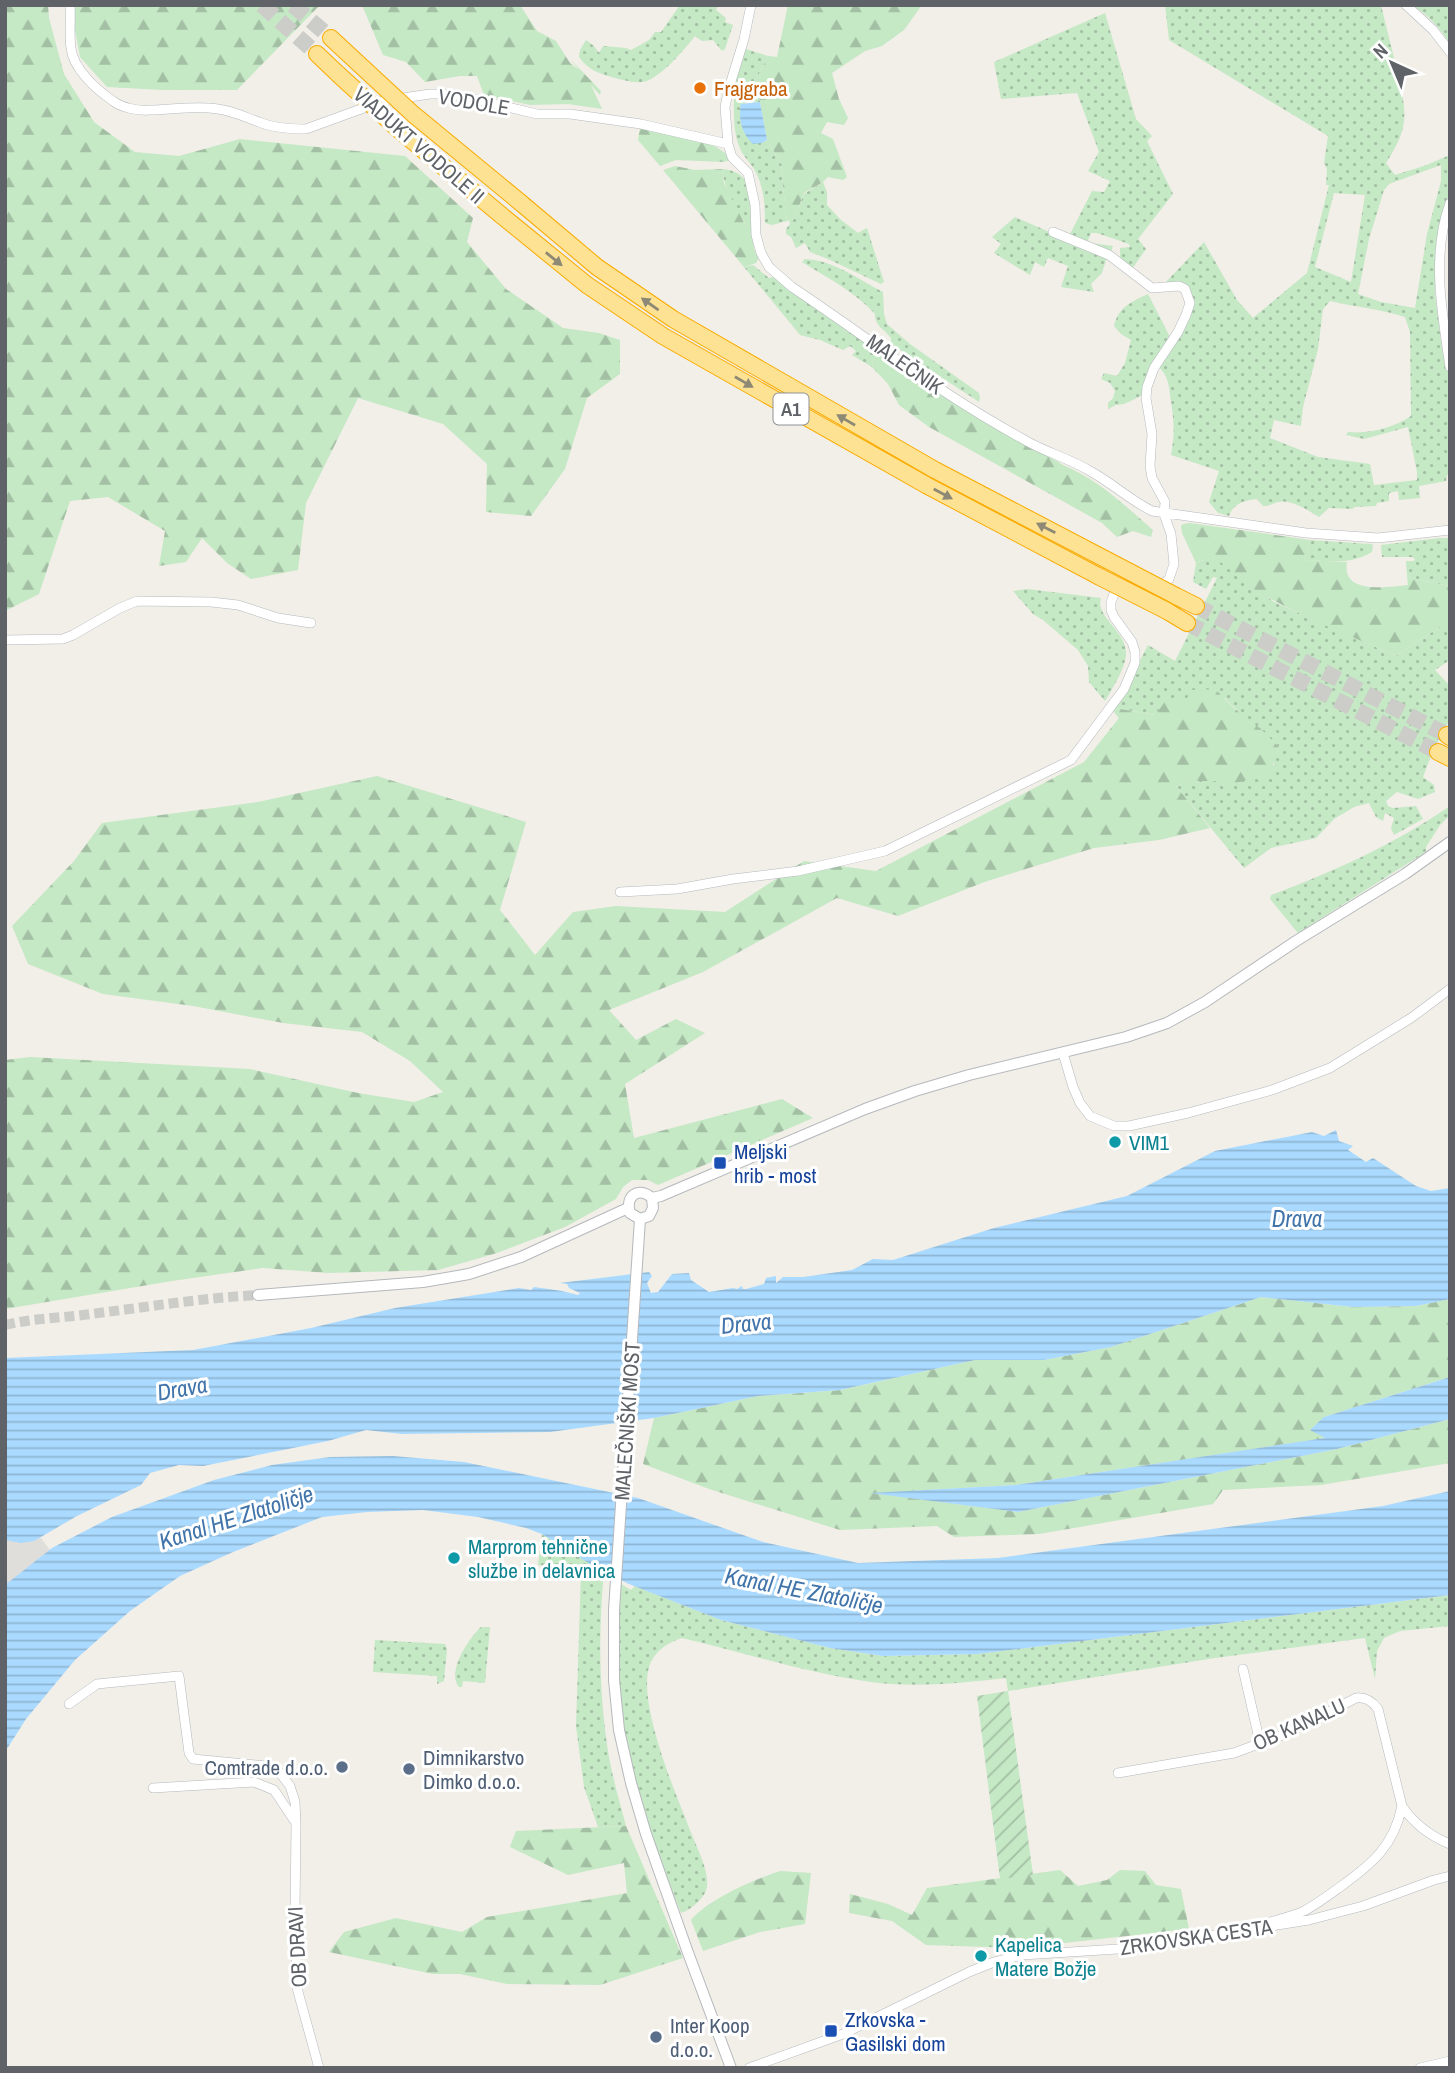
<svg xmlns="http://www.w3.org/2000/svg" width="1455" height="2073" viewBox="0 0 1455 2073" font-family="'Archivo Narrow',sans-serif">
<defs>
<pattern id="grass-dots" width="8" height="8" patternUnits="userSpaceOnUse" patternTransform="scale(1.75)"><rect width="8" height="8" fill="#c5e8c5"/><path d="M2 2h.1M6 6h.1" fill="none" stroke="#a3c0a4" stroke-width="1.8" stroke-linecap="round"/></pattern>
<pattern id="forest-firs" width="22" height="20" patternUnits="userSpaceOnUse" patternTransform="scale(1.75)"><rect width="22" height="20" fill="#c5e8c5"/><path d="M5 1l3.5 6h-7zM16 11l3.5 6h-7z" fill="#a3c0a4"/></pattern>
<pattern id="garden-furrows" width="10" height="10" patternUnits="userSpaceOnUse" patternTransform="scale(1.75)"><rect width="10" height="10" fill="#c5e8c5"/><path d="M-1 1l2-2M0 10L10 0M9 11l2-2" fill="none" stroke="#a3c0a4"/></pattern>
<pattern id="water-rules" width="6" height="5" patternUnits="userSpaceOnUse" patternTransform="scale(1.75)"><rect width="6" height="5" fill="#aadaff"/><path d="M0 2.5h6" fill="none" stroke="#8eb4d2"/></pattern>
</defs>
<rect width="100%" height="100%" fill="#f1efe8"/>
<path fill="#e0deda" d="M5,1536L41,1538L55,1557L5,1598Z"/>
<path fill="url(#grass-dots)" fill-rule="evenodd" d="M680,5H718L716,10L726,18L725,22L733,25L725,49L722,51L713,40L702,41L695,36C686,48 658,81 642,82C633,83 624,80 615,78C600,74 588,70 579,57L580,50L586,40L594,46L599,53L603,46L626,48L631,50L649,40L655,32H661Z
M1165,5H1381L1394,58L1389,61L1394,78L1399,80C1408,118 1407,130 1386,163L1395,175L1424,166L1450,155V190L1435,253V293L1442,349L1450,381V475H1447L1446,481L1419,486L1420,498L1399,500L1398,491L1389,493V501L1377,503L1376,506L1355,507L1352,509L1329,508L1319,517C1309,511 1291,499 1279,502C1273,503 1270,506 1263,506L1257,499C1244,500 1233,504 1229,516L1218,513L1209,502L1219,471L1171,455C1175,434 1174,422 1171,401C1169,386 1169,377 1158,366L1184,326L1189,288L1163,285L1204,242L1237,300L1253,318L1307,273L1329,185H1326L1327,169L1324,163L1328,136L1169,40ZM1441,165V181L1427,234L1415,308L1381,302L1358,294L1369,239L1384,190L1389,184ZM1334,193L1365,195L1351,282L1315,267ZM1330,301C1355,307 1381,309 1405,317L1410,332L1411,416C1393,428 1370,434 1348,432L1346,435L1364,439L1408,427L1417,472V480L1374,485L1370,464L1318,457L1270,438L1274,420L1301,426L1303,407L1318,349L1323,309Z
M1412,5H1450V44C1440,28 1428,15 1412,5Z
M1105,13L1136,119L1152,136L1147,141L1173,194L1138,239L1146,249L1132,269L1120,259V248L1130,247L1129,244L1097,233H1091L1088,240L1091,243L1113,246L1111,252L1069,236L1092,191L1104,192L1110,181L1088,171L1099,152L1077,93L1001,99L994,62Z
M746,49L768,56L756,80L760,102L741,104L762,143L767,140L782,165L781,169L787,221L772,225L765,223C765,204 764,186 754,169C749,161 742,155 739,146C730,124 733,69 746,49Z
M722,169C757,172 753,204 752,230C737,219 724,186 722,169Z
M823,182L827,192V205L841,220L858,233L867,228L884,282L881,284L828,259L810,252L805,243L796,248L791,237L786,234V229L790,224L789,220L794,219L804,194Z
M1015,217L1107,257L1102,273L1091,284L1094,292L1061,287L1068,266L1048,258L1044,267L1035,262L1030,275L994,253L1001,244L992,237Z
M805,259C833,260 858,279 883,292L884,314L887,324L910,344L979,393L980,398L979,402L891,344V338C884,328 875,327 875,314C854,291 828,278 802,262Z
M753,265L769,278L774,277L876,349L872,367L852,355L856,351L850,346L843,350L820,340L800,335L744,267Z
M1148,294L1170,337L1143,395L1124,404L1116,405L1108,409V403L1113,398L1115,391L1110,383L1101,379L1104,373L1117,376L1125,363L1131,340L1121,334L1114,326C1118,307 1133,301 1148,294Z
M1439,538H1450V586L1414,579L1407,575L1406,561H1414L1415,559L1412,557H1382L1381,545Z
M1310,540L1371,544L1373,545L1372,552C1350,565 1329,561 1304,560Z
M1208,558L1221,561L1274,602L1396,656L1450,620V660L1435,670L1450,686V719L1432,753L1423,777L1434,785L1435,792L1418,799L1397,792L1386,801L1388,806L1393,808L1416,806L1423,819L1394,835L1391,828L1394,818L1385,813L1383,821L1376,817L1369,803L1354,807L1334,819L1316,838L1271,848L1244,868L1176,786L1191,781H1220L1225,786L1274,765V757L1279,747C1262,730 1241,716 1225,698L1185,701L1156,715L1115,708L1148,645L1175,661L1217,578L1213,577L1206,589L1193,582L1196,563Z
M1027,589L1101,598C1094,619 1133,633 1125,661C1121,675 1112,689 1105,701L1089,682L1088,666L1078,650L1043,620L1033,614L1013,591Z
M1450,806V815L1440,825L1426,847V851L1421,855L1298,933L1270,899L1271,895C1333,872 1395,844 1450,806Z
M542,1534L604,1572C598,1633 599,1697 609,1757C613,1780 620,1803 626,1826L598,1827L584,1787L576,1726L581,1572L538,1565Z
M621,1584L631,1590L635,1586L721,1620L830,1648L883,1656L977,1654L1450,1595V1626L1400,1631L1384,1638L1377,1651L1375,1679L1365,1638L1215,1658L1008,1691L1006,1678C961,1683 915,1688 871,1682C807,1673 745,1653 682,1638C670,1642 659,1648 652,1660C632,1694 678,1799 692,1835C698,1850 709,1871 707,1887C705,1898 691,1910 681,1913C654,1845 624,1759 619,1686C617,1652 620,1617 621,1584Z
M481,1627H490L485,1683L463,1681L462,1687H459C446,1672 469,1638 481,1627Z
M375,1640L445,1644L447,1649L444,1681L437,1684V1676L373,1672Z"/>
<path fill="url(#forest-firs)" d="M5,5H48L49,18L64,74L94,122L135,152L179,156L240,139L405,156L473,218L467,242L506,289L563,328L599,333L620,340V374L587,398L565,469L531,516L486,512L487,464L443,424L358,398L306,503L298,570L251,579L227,563L202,538L186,562L159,566L165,531L108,497L70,501L39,594L5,611Z
M68,5H320L237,90H162L107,87L80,57L74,25Z
M362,5H520L537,31L556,41L570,63L579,70L570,59L601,91L600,95L591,85L602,109L568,104L530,105L484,95L477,76H460L425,82L406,62L383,55Z
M788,5H922L904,30L882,46L865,51L832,73L839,99L848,118L844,125L827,122L821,133L833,139L847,177L843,180L828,177L823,182L804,193L794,219L787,221L781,169L782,165L767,140L756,80L768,56L777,57Z
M640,128C670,134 711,135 732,160L723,162L676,160L660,166L638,140Z
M675,166L695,170L722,169L724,183L744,223L752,230L754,249L759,258L756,263L744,267L663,170Z
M876,349L1063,465C1100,481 1123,504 1153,530L1151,537L1133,531L1117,537L1102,523L1068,504L929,427L899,405L888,384L872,367Z
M1190,523L1310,540L1304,560L1347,562C1341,595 1388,587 1408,585L1407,575L1414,579L1450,586V620L1396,656C1347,634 1296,615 1250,587C1232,576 1220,549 1196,563L1182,533L1181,526L1183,524Z
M1202,689L1216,690L1235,709L1261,729L1279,747C1274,756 1274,764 1270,774L1225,786L1220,781H1191L1176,786L1210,828L1159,840L1094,848L987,881L898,916L837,898L703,972L609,1010L636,1040L676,1019L705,1033L625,1084L634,1138L782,1099L813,1118L658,1185L648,1180H632L623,1187L616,1199L565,1227L497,1253L438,1270L328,1273L263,1268L172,1281L5,1309V1060L30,1057L250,1069L358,1093L414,1102L443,1092L410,1061L362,1032L283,1023L193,1006L103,994L28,964L12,926L74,861L102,823L258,802L377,776L526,822L500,910L535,955L573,912L616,906L725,912L804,861L876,871L1084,762L1119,718L1113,711L1115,708L1155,715L1167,699L1185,701L1192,690Z
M1261,1297L1353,1307L1416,1306L1450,1299V1377L1324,1417L1326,1438L1016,1485L875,1493L1018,1512L1337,1449L1450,1419V1463L1321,1485L1223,1490L1213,1504L1039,1534L954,1537L937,1526L840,1530L709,1489L643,1464L654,1418L758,1396L841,1390L975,1360H1044L1111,1347Z
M626,1826L683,1958L600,1985L507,1984L460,1974H433L329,1952L344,1932L396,1918L462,1932L487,1917L627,1893L624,1863L568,1875L510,1847L516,1831Z
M1060,1870L1078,1886L1107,1880L1120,1870L1145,1871L1156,1885L1181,1889L1189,1929L1020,1948L926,1945L892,1921L849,1913L850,1894L888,1904L912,1915L927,1888Z
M780,1871L811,1873L805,1924L760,1932L703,1951L691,1920C709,1899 753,1880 780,1871Z"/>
<path fill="url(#garden-furrows)" d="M1008,1691L1033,1875L1000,1879L977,1696Z"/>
<path fill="url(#water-rules)" d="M760,102L767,140L762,143L753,144C742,134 738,119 741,104Z
M1336,1130L1339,1141L1353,1146L1348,1150L1366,1162L1373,1158L1416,1186L1431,1191L1450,1188V1299L1416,1306L1353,1307L1261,1297L1111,1347L1044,1360H975L840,1390L758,1396L654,1418L550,1432L402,1434L366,1430L328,1441L203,1466L179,1465L150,1473L141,1485L77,1516L34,1541L21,1543L5,1540V1358L193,1350L311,1328L395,1308L519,1288L531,1290L534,1287L562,1291L578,1295L580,1293L569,1288L567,1284L560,1283L649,1272L652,1276L647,1283L651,1293L658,1292L672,1274L689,1273L691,1280L709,1292L733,1288L737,1289L742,1286L743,1289H746L764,1284L766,1278L776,1276V1283L783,1277H803L852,1270L873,1259L893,1260L994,1228L1127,1196L1215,1151L1312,1132L1324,1136Z
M1450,1377V1419L1337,1449L1018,1512L870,1493L1016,1485L1325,1438L1310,1430L1324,1417Z
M393,1456L464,1462L638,1498L763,1542L858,1563L998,1558L1383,1506L1450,1491V1595L977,1654L883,1656L830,1648L721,1620L629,1584L598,1569L542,1534L526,1528L478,1517L423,1510L367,1512L322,1517L233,1552L180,1576L130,1611L75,1660L26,1719L5,1752V1585L52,1548L112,1517L214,1480L272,1465L330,1457Z"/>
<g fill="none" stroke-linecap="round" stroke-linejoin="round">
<path stroke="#ccccc8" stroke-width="10" stroke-dasharray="10 5" stroke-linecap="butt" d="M5,1325C34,1318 62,1318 91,1314C147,1307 202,1298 258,1295"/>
<path stroke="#ccccc8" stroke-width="16" stroke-dasharray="16 8" stroke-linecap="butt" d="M262,5L317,54
M293,5L331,38
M1196,606L1447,735
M1187,623L1438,752"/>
<g stroke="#b5b8bc" stroke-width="10">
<path id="minor" d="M70,5C71,19 69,35 71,48C73,69 97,90 113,101C122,108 138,111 149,110C172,110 195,105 218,109C233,111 245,117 259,122C273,128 291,129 306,129L383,101L430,94H452L537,114H570L641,124L728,144
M751,5L744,39L729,88L725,107L728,144L732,157L748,173L755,205L756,235L761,253L769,267L792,287C868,338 942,395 1023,439C1044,452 1069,458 1090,471C1112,483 1130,500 1152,511L1306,533L1378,538L1450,530
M1406,5L1433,30L1450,52
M1450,203C1431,256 1442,312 1450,367
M1053,232L1109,255L1152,288L1179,286L1185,289L1190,303L1186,315L1178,332L1154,368L1147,387L1146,398L1152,434L1150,466L1152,478L1165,502L1164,514L1171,534L1174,564L1169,579L1159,587
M5,640L63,639L73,635L120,608L137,601L211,602L238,605L278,618L311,623
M620,892L677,889L733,879L798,871L885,851L1071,760L1124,689L1135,663V652L1132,642L1114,617L1111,610V602L1118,584L1123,578L1133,580
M1063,1053L1073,1087L1080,1103L1090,1116L1114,1126H1129L1188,1113L1272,1090L1330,1068L1411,1018L1450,989
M1243,1669L1260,1743
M69,1704L97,1684L179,1676L189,1753L193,1759L266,1766L280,1773L290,1786L295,1802L296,1825L295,1913L297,1988L319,2068
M1118,1773L1234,1753L1285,1734L1356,1698C1366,1697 1372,1701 1378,1709L1402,1806C1414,1824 1430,1836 1450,1844
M153,1788L254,1782L274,1790L294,1820
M1267,1923C1279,1919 1293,1916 1304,1911C1317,1904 1329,1895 1340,1887C1372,1864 1394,1846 1402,1806
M749,2068L843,2034L969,1972L994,1962L1022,1955L1134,1948L1309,1920L1363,1906L1434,1880L1450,1876
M1420,2068L1450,2061"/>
</g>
<g stroke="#b5b8bc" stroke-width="12">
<path id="tertiary" d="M652,1198L653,1208L649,1216L640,1219L630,1213C625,1196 638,1186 652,1198L661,1196L865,1109L915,1091L969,1075L1126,1037L1167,1023L1205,1002L1296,941L1405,874L1450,842
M640,1219L614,1610V1680L619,1730L631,1783L646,1834L687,1950L731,2068
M258,1295L423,1282L469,1274L521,1257L628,1208"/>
</g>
<g stroke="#f9ab00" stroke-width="18">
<path id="motorway" d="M331,38L359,64
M317,54L338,74
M521,203L597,267L673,319L935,470L1107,560
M501,215L587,285L663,336L926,485L1098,576
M1176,596L1196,606
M1167,611L1187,623
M1447,735L1450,737
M1438,752L1450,758"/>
</g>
<use href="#minor" stroke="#fff" stroke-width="9"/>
<use href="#tertiary" stroke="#fff" stroke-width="10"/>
<use href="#motorway" stroke="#fde293" stroke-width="16"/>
<g stroke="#f9ab00" stroke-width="18" stroke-linecap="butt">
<path id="motorway-bridge" d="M359,64L413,114L521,203
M338,74L397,128L501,215
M1107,560L1176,596
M1098,576L1167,611"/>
</g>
<use href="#motorway-bridge" stroke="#fde293" stroke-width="16"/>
</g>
<defs><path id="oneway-solid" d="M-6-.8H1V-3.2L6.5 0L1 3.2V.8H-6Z" transform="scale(1.75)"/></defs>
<g fill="#8e8975">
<use href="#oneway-solid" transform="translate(554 259) rotate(39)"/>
<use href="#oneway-solid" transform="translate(650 304) rotate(-145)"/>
<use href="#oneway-solid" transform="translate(744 382) rotate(30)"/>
<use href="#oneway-solid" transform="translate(846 420) rotate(-150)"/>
<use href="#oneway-solid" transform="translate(943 494) rotate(28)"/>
<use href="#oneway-solid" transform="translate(1046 528) rotate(-153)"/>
</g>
<circle fill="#e8710a" stroke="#fff" stroke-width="2.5" cx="700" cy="88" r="7"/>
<g fill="#0f9aa8" stroke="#fff" stroke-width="2.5">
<circle cx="1115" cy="1142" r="7"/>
<circle cx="454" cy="1558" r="7"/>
<circle cx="981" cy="1956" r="7"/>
</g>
<g fill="#1a4fb4" stroke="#fff" stroke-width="2.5">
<rect x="713" y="1156" width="14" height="14" rx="3.5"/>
<rect x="824" y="2024" width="14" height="14" rx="3.5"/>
</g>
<g fill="#5c6f8a" stroke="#fff" stroke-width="2.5">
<circle cx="342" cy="1767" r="7"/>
<circle cx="409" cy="1769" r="7"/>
<circle cx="656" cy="2037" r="7"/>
</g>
<g text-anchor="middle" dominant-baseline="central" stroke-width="6" stroke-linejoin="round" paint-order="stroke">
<rect fill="#fff" stroke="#8f9295" stroke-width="2" x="773.5" y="393.5" width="35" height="31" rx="5"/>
<g font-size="19" font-weight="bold" fill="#5f6368">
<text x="791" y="409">A1</text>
</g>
<g font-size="21" fill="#c56008" stroke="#fff" text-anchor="start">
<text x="714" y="88">Frajgraba</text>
</g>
<g font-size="21" fill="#5f6368" stroke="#fff">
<text transform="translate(474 102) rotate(10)">VODOLE</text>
<text transform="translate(419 145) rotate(41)">VIADUKT VODOLE II</text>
<text transform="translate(905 364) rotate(35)">MALEČNIK</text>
<text transform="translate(627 1421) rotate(-86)">MALEČNIŠKI MOST</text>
<text transform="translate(1299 1724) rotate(-24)">OB KANALU</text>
<text transform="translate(1196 1937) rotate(-8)">ZRKOVSKA CESTA</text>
<text transform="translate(297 1947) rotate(-93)">OB DRAVI</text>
</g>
<g font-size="21" fill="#0d838f" stroke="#fff" text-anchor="start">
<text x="1129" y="1142">VIM1</text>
<text x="468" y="1546">Marprom tehnične<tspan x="468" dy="24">službe in delavnica</tspan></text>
<text x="995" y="1944">Kapelica<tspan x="995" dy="24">Matere Božje</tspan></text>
</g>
<g font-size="21" fill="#164399" stroke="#fff" text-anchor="start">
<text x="734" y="1151">Meljski<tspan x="734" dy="24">hrib - most</tspan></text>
<text x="845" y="2019">Zrkovska -<tspan x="845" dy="24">Gasilski dom</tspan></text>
</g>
<g font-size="21" fill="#4e5e75" stroke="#fff" text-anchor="start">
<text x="423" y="1757">Dimnikarstvo<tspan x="423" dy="24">Dimko d.o.o.</tspan></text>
<text x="328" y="1767" text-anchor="end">Comtrade d.o.o.</text>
<text x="670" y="2025">Inter Koop<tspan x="670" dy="24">d.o.o.</tspan></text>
</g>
<g font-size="23" font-style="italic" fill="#4174aa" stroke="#fff">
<text x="1297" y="1218">Drava</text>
<text transform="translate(746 1323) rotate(-6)">Drava</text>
<text transform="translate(182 1388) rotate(-10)">Drava</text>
<text transform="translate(236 1517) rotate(-18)">Kanal HE Zlatoličje</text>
<text transform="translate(804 1590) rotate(11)">Kanal HE Zlatoličje</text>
</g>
</g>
<rect width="1455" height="2073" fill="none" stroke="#5f6368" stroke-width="14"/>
<g transform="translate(1392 63) rotate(316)" stroke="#ffffff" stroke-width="5" paint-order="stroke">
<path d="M0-5L12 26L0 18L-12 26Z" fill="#5f6368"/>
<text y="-10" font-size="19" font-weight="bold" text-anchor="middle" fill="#5f6368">N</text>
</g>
</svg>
